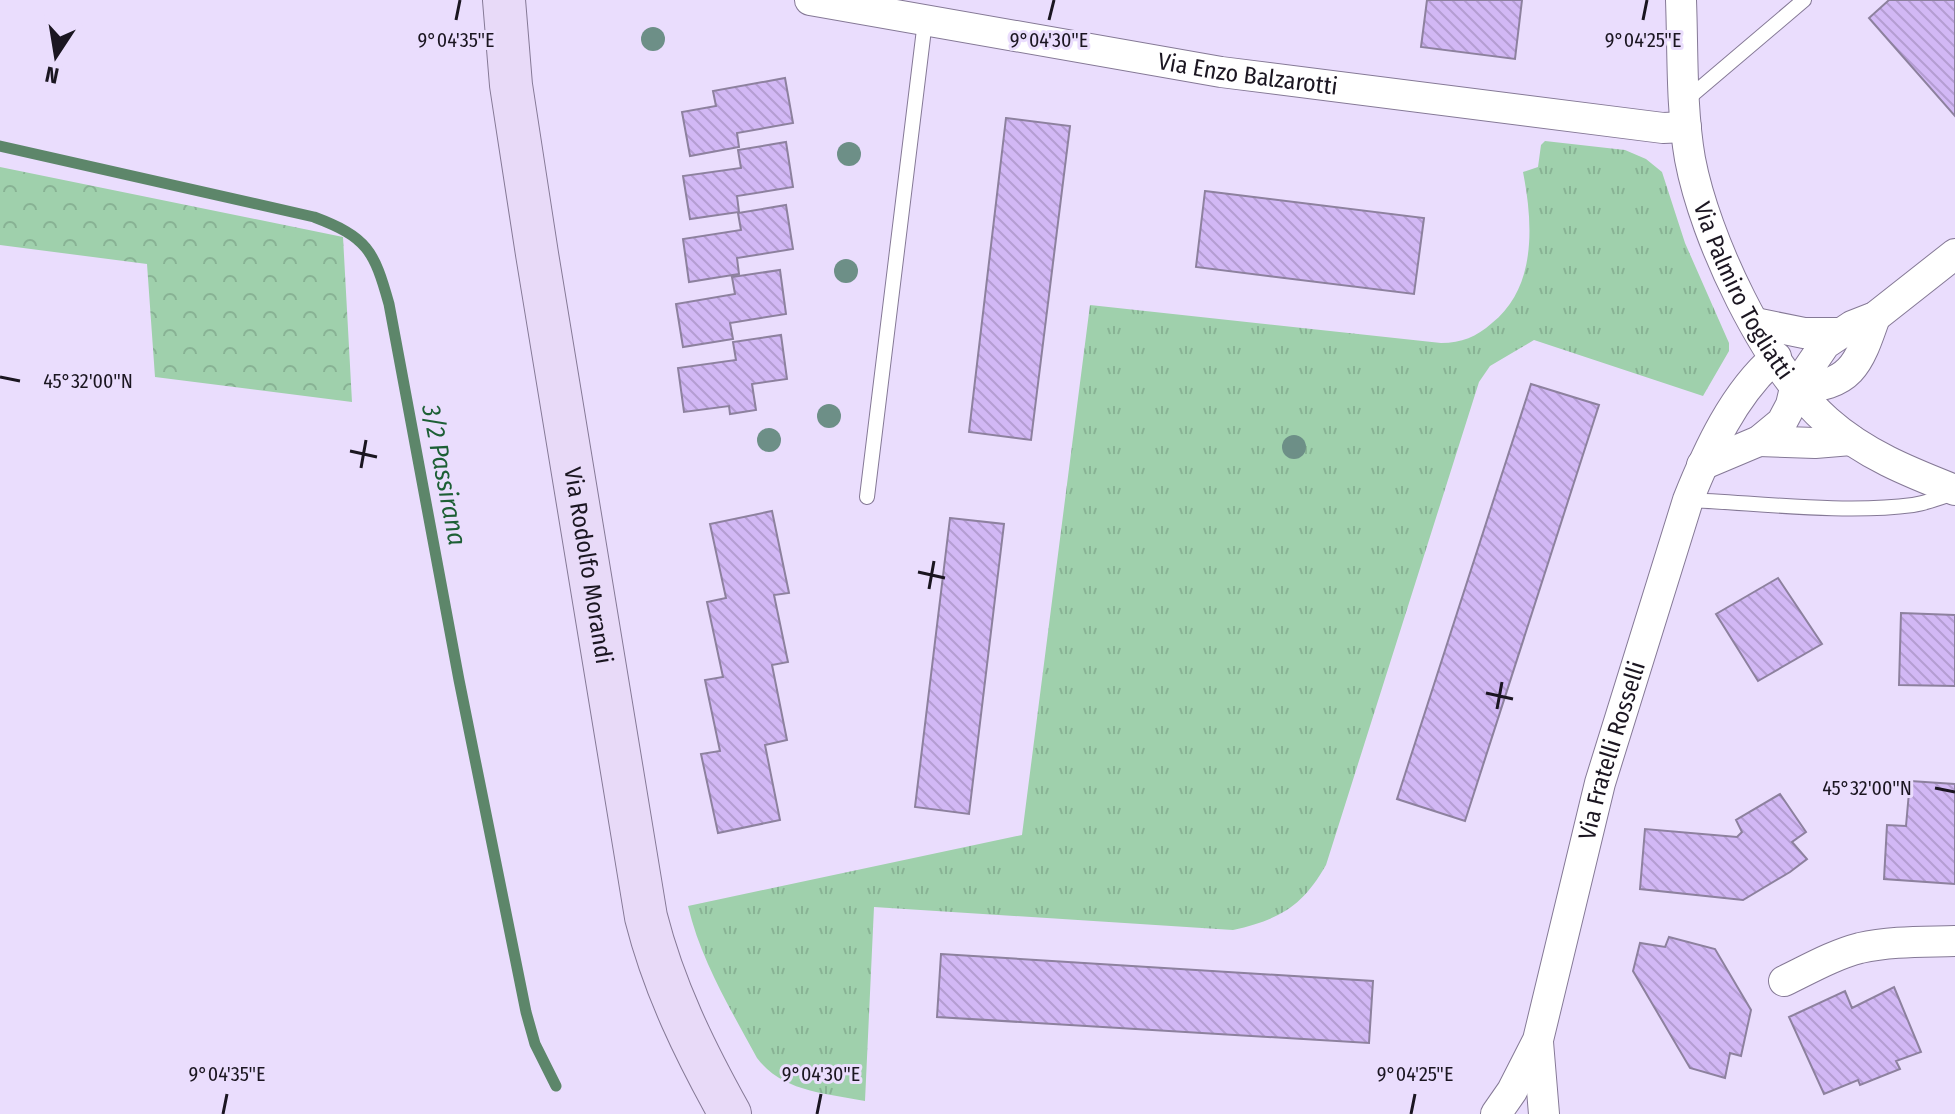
<svg xmlns="http://www.w3.org/2000/svg" width="1955" height="1114" viewBox="0 0 1955 1114" font-family="'Fira Sans Condensed',sans-serif">
<defs>
<pattern id="forest-crowns" width="20" height="18" patternUnits="userSpaceOnUse" patternTransform="scale(2)"><rect width="20" height="18" fill="#9fd0ac"/><path d="M2 6a3 3 0 1 1 6 0M12 15a3 3 0 1 1 6 0" fill="none" stroke="#88b294"/></pattern>
<pattern id="park-tufts" width="24" height="20" patternUnits="userSpaceOnUse" patternTransform="scale(2)"><rect width="24" height="20" fill="#9fd0ac"/><path d="M3 7l-1-3M5 7V3M7 7l1-3M15 17l-1-3M17 17v-4M19 17l1-3" fill="none" stroke="#88b294"/></pattern>
<pattern id="building-back-hatch" width="6" height="6" patternUnits="userSpaceOnUse" patternTransform="scale(2)"><rect width="6" height="6" fill="#d2b8f5"/><path d="M-1 5l2 2M0 0l6 6M5-1l2 2" fill="none" stroke="#b49dd2"/></pattern>
</defs>
<rect width="100%" height="100%" fill="#eaddfd"/>
<path fill="url(#forest-crowns)" d="M0,167L343,237L352,402L155,377L147,264L0,245Z"/>
<path fill="url(#park-tufts)" d="M1545,141L1625,150L1646,159L1662,172L1685,243L1729,343V351L1703,396L1534,340L1490,366L1479,382L1326,865C1302,907 1280,919 1233,930L874,907L865,1101C825,1093 783,1092 757,1058C730,1008 701,961 688,906L1022,835L1090,305L1441,343C1462,343 1476,337 1492,323C1537,287 1533,223 1523,172L1538,167L1541,145Z"/>
<g fill="none" stroke-linecap="round" stroke-linejoin="round">
<path stroke="#5d866a" stroke-width="11" d="M0,146L314,217C367,237 374,250 389,304L459,680L526,1012L535,1044L556,1086"/>
</g>
<path fill="url(#building-back-hatch)" stroke="#8d819e" stroke-width="2" d="M1427,0H1522L1515,59L1421,47Z
M1889,0H1955V116L1869,18Z
M785,78L793,123L737,133L739,147L690,156L682,112L716,106L713,91Z
M1006,118L1070,126L1031,440L969,432Z
M786,142L793,187L737,196L739,212L690,219L683,176L741,168L738,150Z
M1205,191L1424,218L1414,294L1196,267Z
M786,205L793,249L737,258L739,274L689,282L683,239L741,230L738,213Z
M780,270L786,314L730,323L733,339L683,347L676,304L735,294L732,277Z
M781,335L787,379L752,384L756,410L730,414L729,406L684,412L678,368L736,360L733,342Z
M1531,384L1599,405L1465,821L1397,799Z
M772,511L789,593L774,595L788,662L772,665L787,740L765,745L780,820L718,833L701,754L720,751L705,680L723,677L707,602L726,598L710,524Z
M950,518L1004,524L969,814L915,807Z
M1778,578L1822,644L1758,681L1716,614Z
M1901,613L1955,615V686L1899,685Z
M1910,781L1955,784V884L1884,879L1887,825L1906,826Z
M1780,794L1806,832L1792,842L1807,859L1790,872L1743,900L1640,889L1645,829L1737,837L1742,832L1736,820Z
M1669,937L1715,949L1751,1010L1741,1056L1730,1053L1725,1078L1690,1068L1633,971L1640,943L1665,947Z
M941,954L1373,981L1369,1043L937,1017Z
M1894,987L1921,1052L1896,1061L1900,1069L1860,1085L1858,1080L1824,1094L1789,1017L1845,991L1852,1008Z"/>
<g fill="none" stroke-linecap="round" stroke-linejoin="round">
<g stroke="#857996" stroke-width="16">
<path id="lane" d="M1685,101L1804,0
M867,497L925,21
M1688,500C1758,503 1845,514 1913,505C1927,503 1941,497 1955,493"/>
</g>
<g stroke="#857996" stroke-width="32">
<g id="street">
<path id="s1" d="M810,0L1221,72L1663,128L1686,127"/>
<path id="s2" d="M1681,0C1683,52 1681,107 1690,159C1705,239 1765,366 1827,421C1864,454 1909,472 1955,490"/>
<path d="M1755,323L1804,333H1841"/>
<path d="M1795,388C1851,386 1858,366 1875,317"/>
<path d="M1759,441L1815,443L1851,440"/>
<path d="M1702,465L1759,441L1782,422L1791,405L1795,388L1825,344L1852,326L1875,317L1955,254"/>
<path d="M1784,981C1809,969 1833,955 1860,948C1891,941 1924,942 1955,941"/>
<path d="M1538,1042L1544,1114"/>
<path id="s3" d="M1496,1114L1512,1091L1538,1040L1600,783L1688,500C1708,450 1734,393 1776,357"/>
</g>
</g>
<g stroke="#857996" stroke-width="44">
<g id="secondary">
<path id="s4" d="M504,0L511,85L537,254L646,917C664,988 695,1051 730,1114"/>
</g>
</g>
<use href="#lane" stroke="#fff" stroke-width="14"/>
<use href="#street" stroke="#fff" stroke-width="30"/>
<use href="#secondary" stroke="#e8daf8" stroke-width="42"/>
</g>
<g fill="#6d8f87">
<circle cx="653" cy="39" r="12"/>
<circle cx="849" cy="154" r="12"/>
<circle cx="846" cy="271" r="12"/>
<circle cx="829" cy="416" r="12"/>
<circle cx="769" cy="440" r="12"/>
<circle cx="1294" cy="447" r="12"/>
</g>
<path fill="none" stroke="#1b1621" stroke-width="3" d="M456,20L460,0M1049,20L1054,0M1643,20L1647,0M0,377L20,381M350,451L377,457M361,468L366,440M918,572L945,578M929,589L934,561M1486,693L1513,699M1497,709L1502,682M1935,788L1955,792M223,1114L227,1094M817,1114L821,1094M1411,1114L1415,1094"/>
<g text-anchor="middle" dominant-baseline="central" stroke-width="6" stroke-linejoin="round" paint-order="stroke">
<g font-size="24" fill="#1b1621" stroke="#eaddfd">
<text stroke="none"><textPath href="#s1" startOffset="444">Via Enzo Balzarotti</textPath></text>
<text stroke="none"><textPath href="#s2" startOffset="302">Via Palmiro Togliatti</textPath></text>
<text stroke="none"><textPath href="#s4" startOffset="572">Via Rodolfo Morandi</textPath></text>
<text stroke="none"><textPath href="#s3" startOffset="384">Via Fratelli Rosselli</textPath></text>
</g>
<g font-size="26" font-style="italic" fill="#1d5f35" stroke="#eaddfd">
<text transform="translate(444 475) rotate(79)">3/2 Passirana</text>
</g>
</g>
<g font-size="20" text-anchor="middle" fill="#1b1621" stroke="#eaddfd" stroke-width="6" stroke-linejoin="round" paint-order="stroke">
<text x="456" y="47">9°04'35"E</text>
<text x="1049" y="47">9°04'30"E</text>
<text x="1643" y="47">9°04'25"E</text>
<text x="88" y="388">45°32'00"N</text>
<text x="1867" y="795">45°32'00"N</text>
<text x="227" y="1081">9°04'35"E</text>
<text x="821" y="1081">9°04'30"E</text>
<text x="1415" y="1081">9°04'25"E</text>
</g>
<g transform="translate(56 56) rotate(192)" stroke="#eaddfd" stroke-width="6" paint-order="stroke">
<path d="M0-6L14 30L0 20L-14 30Z" fill="#1b1621"/>
<text y="-12" font-size="22" font-weight="bold" text-anchor="middle" fill="#1b1621">N</text>
</g>
</svg>
